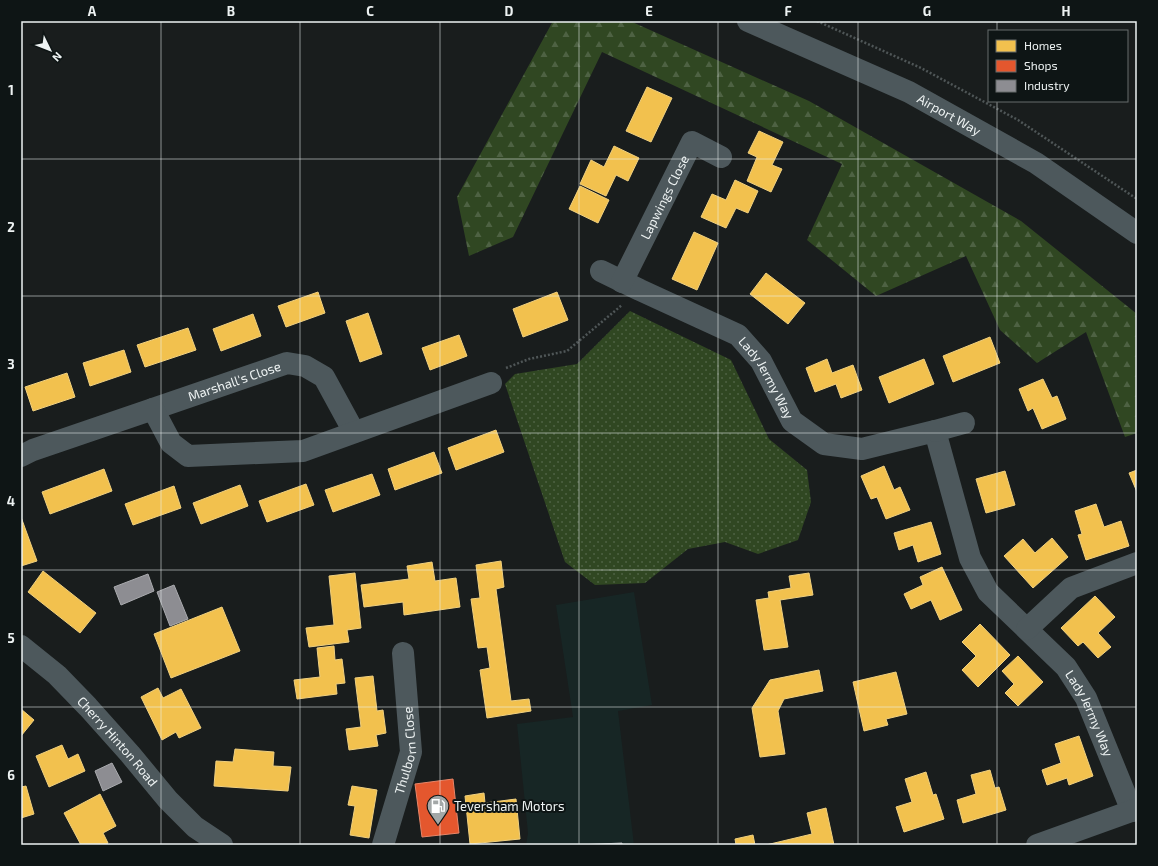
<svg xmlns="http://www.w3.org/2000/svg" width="1158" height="866" viewBox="0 0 1158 866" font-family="'Exo 2',sans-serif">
<defs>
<pattern id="forest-firs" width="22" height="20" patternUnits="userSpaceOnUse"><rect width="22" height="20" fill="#304722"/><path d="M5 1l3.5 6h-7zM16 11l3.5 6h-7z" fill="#4e6243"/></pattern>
<pattern id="park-dots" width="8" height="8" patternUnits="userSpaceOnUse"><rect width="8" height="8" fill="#304722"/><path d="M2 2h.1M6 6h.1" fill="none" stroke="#4e6243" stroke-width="1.8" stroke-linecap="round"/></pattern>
</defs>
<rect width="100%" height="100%" fill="#191d1d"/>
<path fill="#172625" d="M634,592L652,705L618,711L634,845H526L528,833L517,724L573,717L556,605Z"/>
<path fill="url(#forest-firs)" d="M553,21H630L809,101L1021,221L1137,314V433L1125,437L1086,332L1037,363L1000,330L966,256L876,296L807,240L842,164L602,52L513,237L469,256L457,197Z"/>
<path fill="url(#park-dots)" d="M630,311L731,360L769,439L807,470L811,502L798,540L758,554L725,542L688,549L645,583L595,585L565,562L505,384L515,374L577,364Z"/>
<path fill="#f2c14e" stroke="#f0d07f" d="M647,87L672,98L651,142L626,131Z
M759,131L783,142L772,165L782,169L771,192L747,181L757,157L748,153Z
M614,146L639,158L628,181L616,175L606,196L580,184L591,160L604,167Z
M735,180L758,191L748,213L736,208L726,228L701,217L712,194L726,200Z
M580,186L609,200L598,223L569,209Z
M694,232L718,243L697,290L672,279Z
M766,273L805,303L788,324L750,294Z
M318,292L325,313L286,327L278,306Z
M557,292L568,320L523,337L513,309Z
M368,313L382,354L360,362L346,321Z
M253,314L261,336L221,351L213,329Z
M188,328L196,350L145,367L137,345Z
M459,335L467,356L430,370L422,348Z
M990,337L1000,363L953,382L943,356Z
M124,350L131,372L90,386L83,363Z
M827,359L832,373L853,365L862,390L841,398L836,384L815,392L806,368Z
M924,359L934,384L889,403L879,377Z
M67,373L75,397L33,411L25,387Z
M1043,379L1052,398L1057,396L1066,419L1042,429L1033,408L1028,411L1019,389Z
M496,430L504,452L456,470L448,448Z
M434,452L442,473L395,490L388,469Z
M884,466L894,490L900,487L910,510L886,519L877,497L871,499L861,476Z
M104,469L112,491L50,514L42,492Z
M1137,470V492L1129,473Z
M1005,471L1015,505L986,513L976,479Z
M372,474L380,495L333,512L325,490Z
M306,484L314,505L267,522L259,501Z
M240,485L248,506L201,524L193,503Z
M174,486L181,508L133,525L125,504Z
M1096,504L1104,527L1121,521L1129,546L1086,560L1078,535L1082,534L1075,511Z
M21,517L37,561L21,566Z
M931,522L941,554L918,562L913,545L899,550L894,533Z
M1052,538L1068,557L1033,588L1004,556L1023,539L1035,553Z
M501,561L504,587L496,589L511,701L529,699L531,711L487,718L480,670L490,668L487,647L478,648L471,599L480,598L476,565Z
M432,562L435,581L456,578L460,607L404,615L403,602L364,607L361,585L409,579L407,566Z
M942,567L962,610L940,620L931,600L911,609L904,594L923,585L920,577Z
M43,571L96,613L80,633L28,592Z
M355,573L361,628L347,630L349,642L309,647L306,628L334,625L329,576Z
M809,573L813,595L780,600L788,647L764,650L756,600L769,598L768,592L791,588L789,576Z
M1095,596L1115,617L1098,633L1111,647L1098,658L1083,642L1078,646L1061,628Z
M222,607L240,651L171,678L154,634Z
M980,624L1010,655L978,687L962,670L976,656L962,642Z
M334,646L335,660L342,659L345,683L336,684L337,694L297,699L294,680L320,677L317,648Z
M1018,656L1043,682L1018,706L1005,693L1014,684L1002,671Z
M819,670L823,691L784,699L778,711L785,754L760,757L752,708L770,680Z
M896,672L907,714L886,719L888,725L864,731L853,682Z
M373,676L377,711L383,710L386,733L376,735L378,746L349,750L346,729L361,727L355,678Z
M158,688L163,698L181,689L201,728L179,738L176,732L162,740L141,697Z
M21,709L34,720L21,736Z
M1079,736L1093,776L1069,785L1067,778L1047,785L1042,770L1061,763L1055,744Z
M62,745L68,759L78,754L85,771L49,787L36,756Z
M235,749L274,752L273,766L291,767L288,791L214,786L216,761L233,762Z
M990,770L995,788L999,787L1006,810L963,823L957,800L976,794L971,775Z
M926,772L933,795L936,794L944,819L904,832L896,807L912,802L905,779Z
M26,786L34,814L21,818V787Z
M352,786L377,790L369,838L350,835L355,806L348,805Z
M484,793L485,803L516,799L520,839L470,844L465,796Z
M100,794L116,826L103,833L108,843L105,845H81L64,813Z
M826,808L834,845H766L812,834L807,813Z
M753,835L755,845H736L735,839Z"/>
<path fill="#e4572e" stroke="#e78669" d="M453,779L459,833L422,837L415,784Z"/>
<path fill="#8d8d92" stroke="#aaabaf" d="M148,574L154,591L121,605L114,587Z
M174,585L188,619L170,626L157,592Z
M112,763L122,782L103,791L95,771Z
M622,843V845H578Z"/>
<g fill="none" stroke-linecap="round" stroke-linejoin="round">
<path stroke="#4f5657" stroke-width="2.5" stroke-dasharray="2 2" stroke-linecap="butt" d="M817,21L921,68L1018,120L1137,199
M506,368L529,359L567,351L622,305"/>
<g stroke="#4d585c" stroke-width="22">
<path id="s1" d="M748,21L909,92L1036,163L1137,233"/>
<path id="s2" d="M601,271L640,290L738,335L761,361L792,421L824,444L862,449L935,431L970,558L988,592L1066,667L1086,698L1132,811"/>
<path id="s3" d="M622,282L692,142L721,157"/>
<path id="s4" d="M153,409L287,363L305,366L324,377L354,432"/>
<path d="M935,431L964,423"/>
<path d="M21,456L33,450L153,409L171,443L188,456L303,451L491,383"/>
<path d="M1027,629L1071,588L1137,563"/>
<path id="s5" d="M21,646L57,675L88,707L130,754L168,800L195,827L222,845"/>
<path id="s6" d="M383,845L411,752L403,653"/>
<path d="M1037,845L1137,809"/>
</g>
</g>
<path fill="none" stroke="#edf2f2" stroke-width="1" stroke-opacity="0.55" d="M161,21V845M300,21V845M440,21V845M579,21V845M718,21V845M858,21V845M997,21V31M997,101V845M21,159H1137M21,296H1137M21,433H1137M21,570H1137M21,707H1137"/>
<defs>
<g id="fuel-pin" transform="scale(1.15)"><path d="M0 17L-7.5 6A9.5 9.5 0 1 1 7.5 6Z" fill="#a3a7a7" stroke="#0e1515"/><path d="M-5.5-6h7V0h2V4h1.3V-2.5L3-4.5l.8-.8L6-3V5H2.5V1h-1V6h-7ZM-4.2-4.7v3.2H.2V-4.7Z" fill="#fff"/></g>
</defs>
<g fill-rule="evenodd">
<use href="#fuel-pin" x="438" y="806"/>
</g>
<g text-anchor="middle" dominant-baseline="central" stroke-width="4" stroke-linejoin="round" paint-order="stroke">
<g font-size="13" fill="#edf2f2" stroke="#0e1515">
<text stroke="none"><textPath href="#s1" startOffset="222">Airport Way</textPath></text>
<text stroke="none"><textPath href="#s3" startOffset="95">Lapwings Close</textPath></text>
<text stroke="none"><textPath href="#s2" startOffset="203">Lady Jermy Way</textPath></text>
<text stroke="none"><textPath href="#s4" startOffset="86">Marshall's Close</textPath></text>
<text stroke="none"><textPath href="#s2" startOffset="737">Lady Jermy Way</textPath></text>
<text stroke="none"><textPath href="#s5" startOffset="136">Cherry Hinton Road</textPath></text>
<text stroke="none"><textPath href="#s6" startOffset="98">Thulborn Close</textPath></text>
</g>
<g font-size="13" fill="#edf2f2" stroke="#0e1515" text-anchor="start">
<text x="454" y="806">Teversham Motors</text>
</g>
</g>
<rect width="1158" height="866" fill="none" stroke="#0e1515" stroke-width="44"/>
<rect x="988" y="30" width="140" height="72" fill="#0e1515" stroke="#676d6d"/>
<rect x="996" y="40" width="20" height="12" fill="#f2c14e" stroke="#676d6d"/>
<text x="1024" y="50" font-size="12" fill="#edf2f2">Homes</text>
<rect x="996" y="60" width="20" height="12" fill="#e4572e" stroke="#676d6d"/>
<text x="1024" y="70" font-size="12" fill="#edf2f2">Shops</text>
<rect x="996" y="80" width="20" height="12" fill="#8d8d92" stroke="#676d6d"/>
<text x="1024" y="90" font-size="12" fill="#edf2f2">Industry</text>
<g transform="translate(50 50) rotate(133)" stroke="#0e1515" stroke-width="3" paint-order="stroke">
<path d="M0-3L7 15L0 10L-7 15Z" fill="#edf2f2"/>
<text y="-6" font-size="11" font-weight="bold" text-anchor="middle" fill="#edf2f2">N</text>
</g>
<rect x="22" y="22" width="1114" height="822" fill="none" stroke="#edf2f2" stroke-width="1.5"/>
<g font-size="13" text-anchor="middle" font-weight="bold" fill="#edf2f2">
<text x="92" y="16">A</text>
<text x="231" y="16">B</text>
<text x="370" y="16">C</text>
<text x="509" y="16">D</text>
<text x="649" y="16">E</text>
<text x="788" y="16">F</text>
<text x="927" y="16">G</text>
<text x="1066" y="16">H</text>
<text x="11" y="95">1</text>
<text x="11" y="232">2</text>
<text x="11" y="369">3</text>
<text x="11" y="506">4</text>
<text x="11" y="643">5</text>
<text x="11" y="780">6</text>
</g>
</svg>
